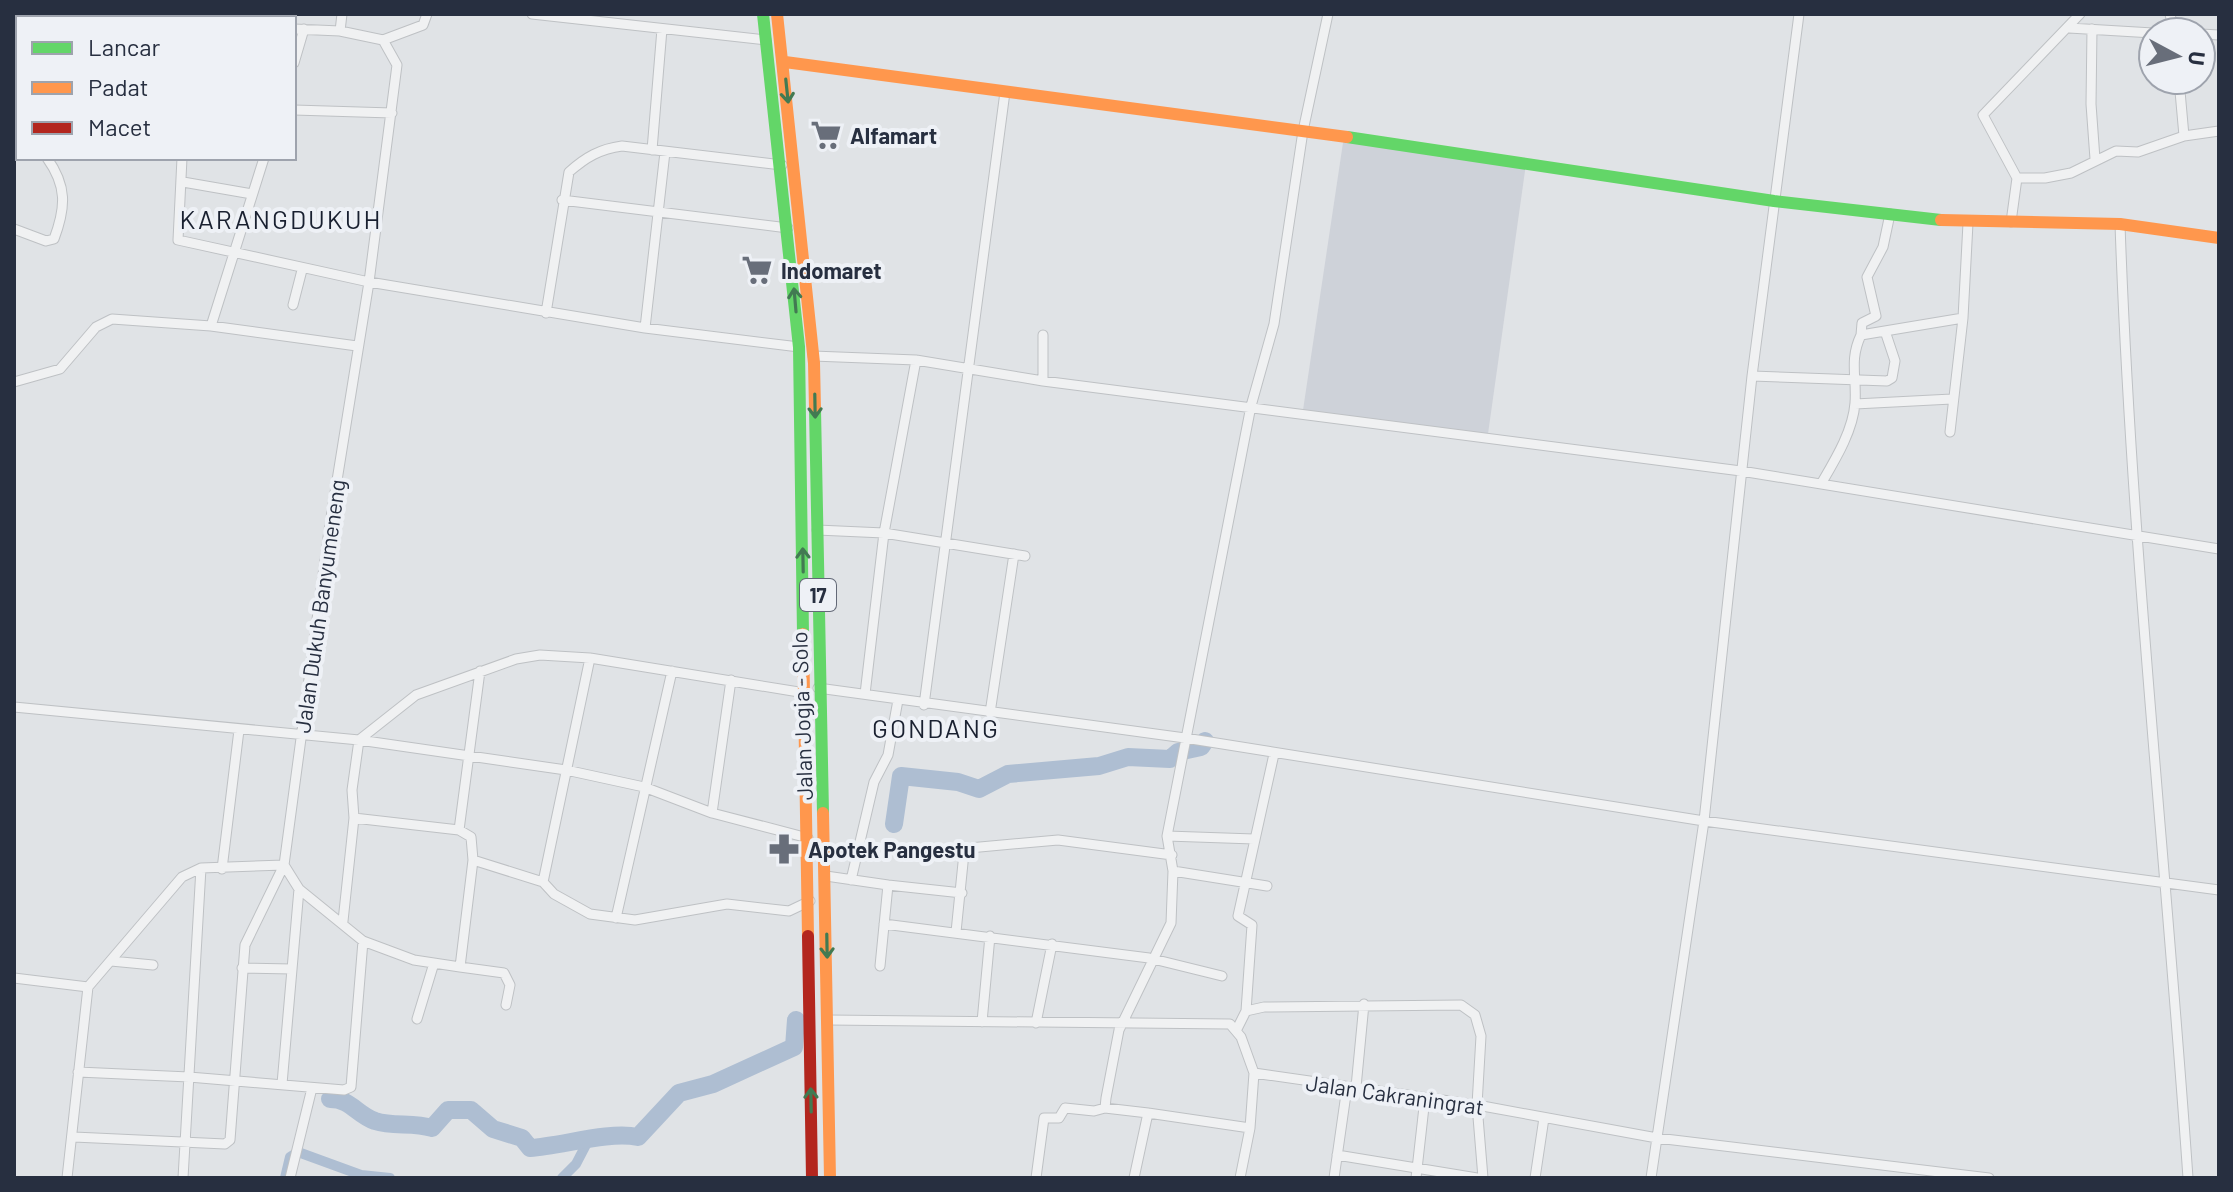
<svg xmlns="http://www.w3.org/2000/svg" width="2233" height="1192" viewBox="0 0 2233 1192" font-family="Barlow,sans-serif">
<rect width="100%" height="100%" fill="#e0e3e6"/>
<path fill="#ced2d9" d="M1344,136L1526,164L1488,434L1303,410Z"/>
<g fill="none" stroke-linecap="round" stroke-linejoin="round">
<path stroke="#aebed2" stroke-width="10" d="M285,1178L290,1157L298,1152L361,1175L390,1178
M562,1178L576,1164L588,1141"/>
<path stroke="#aebed2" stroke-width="18" d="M894,824L901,776L958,782L979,789L1008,774L1099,766L1128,757L1170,759L1178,752L1201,747L1205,741
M330,1099C351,1099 356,1114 375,1121C393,1127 413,1122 432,1128L448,1110H471L493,1129L522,1138L530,1148C562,1146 608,1131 638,1137L679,1093L713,1084L794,1047L796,1020"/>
<g stroke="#bec1c4" stroke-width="11">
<path id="street" d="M52,14L88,18
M532,14L766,40
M2170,14L2174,32
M2069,28L2153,33
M294,29L340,31L383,40L397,65L369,282L645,328L799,347
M2092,29L2091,104L2095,159
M340,31L342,14
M2201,34L2219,35
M383,40L423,25L427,14
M294,63L304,29
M2179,80L2184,136
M294,110L392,113
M652,150L662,29
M14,151H18
M2017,178H2045L2071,173L2116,151L2138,152L2184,136L2219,131
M183,182L252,194
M562,200L788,228
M2011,222L2017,178L1983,115L2080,14
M2120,224C2131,543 2166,860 2188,1178
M14,229L46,241L54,239C66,207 67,186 47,158
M293,305L302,270
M546,313L569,172C586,157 600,149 622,146L782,165
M211,326L264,158
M645,328L665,152
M1043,335V381
M1861,335L1862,323L1876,316L1867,277L1883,247L1890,214
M813,356L916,360L1043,381L1741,471L2219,549
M1752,376L1887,381L1892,378L1895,361L1885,331
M14,382L60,369L96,327L112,319L211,326L357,346
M1855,404L1952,399
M1950,432L1963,318L1968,223
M1821,484C1835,460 1853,431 1855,403C1857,377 1849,360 1861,335L1963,318
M817,530L884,533L1025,556
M818,688L1185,738L1704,821L2219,890
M865,694L884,533L916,360
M924,705L1005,92
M14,707L359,740L566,770L644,787L712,813L808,838
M990,713L1014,554
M712,813L731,680
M354,818L459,830L471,837L473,860L460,967L504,973L510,985L506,1005
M459,830L480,671
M1167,836L1254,839
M473,860L543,882L554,894L590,914L635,920L727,904L789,911L810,901
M222,869L239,730
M1173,871L1267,886
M826,876L888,885L880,966
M851,880L874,782L888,755L898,700
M543,882L590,658
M888,885L962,893
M616,918L672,671
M343,921L354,818L352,790L359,740L416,695L516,659L540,655L590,658L805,693
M884,924L1149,958L1222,976
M956,932L964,853L969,848L1058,840L1172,855
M111,961L153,965
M242,968L292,969
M14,978L88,987
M1246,1011L1252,925L1238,916L1274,754
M417,1019L434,963
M828,1020L1230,1024L1241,1037L1254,1073L1477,1105L1657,1138L1989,1178
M982,1022L990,936
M1036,1023L1052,944
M1237,1029L1246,1011L1264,1007L1461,1005L1475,1015L1481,1036L1477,1105L1483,1178
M78,1072L189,1077L344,1090L351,1087L363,941
M282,1084L299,889
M1356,1087L1364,1004
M1148,1113L1250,1128
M74,1137L225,1144L230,1140L245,945L284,865L329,530L369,282L178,240L182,158
M1337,1155L1477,1178
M67,1178L88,987L182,877L201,868L284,865L299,889L363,941L414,960L460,967
M183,1178L201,868
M290,1178L312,1088
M1036,1178L1044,1118H1059L1065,1108L1094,1111L1105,1108
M1134,1178L1148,1113L1105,1108L1106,1098L1119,1030L1171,923L1173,871L1167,836L1251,406L1274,324L1303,131L1328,14
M1240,1178L1250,1128L1254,1073
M1334,1178L1347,1087
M1416,1178L1425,1098
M1535,1178L1544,1118
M1651,1178L1704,821L1752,376L1799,14"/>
</g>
<use href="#street" stroke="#f0f1f2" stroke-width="9"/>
<path stroke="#63d668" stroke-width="12" d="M763,14L799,347L803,634
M1347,137L1774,201L1941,220
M815,409L823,813"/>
<path stroke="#ff974d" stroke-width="12" d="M777,14L814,363L815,409
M785,62L1347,137
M1941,220L2120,224L2219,238
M803,634L808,936
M823,813L830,1178"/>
<path stroke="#b3261e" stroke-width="12" d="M808,936L812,1178"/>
</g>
<defs><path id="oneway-shaft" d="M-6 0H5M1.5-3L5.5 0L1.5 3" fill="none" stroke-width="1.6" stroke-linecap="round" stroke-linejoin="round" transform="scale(2)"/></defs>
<g stroke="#427a52">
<use href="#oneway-shaft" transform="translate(787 91) rotate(84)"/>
<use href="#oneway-shaft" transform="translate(795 300) rotate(-95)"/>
<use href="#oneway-shaft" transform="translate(815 406) rotate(89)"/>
<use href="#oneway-shaft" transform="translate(803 560) rotate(-91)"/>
<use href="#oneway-shaft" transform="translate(827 946) rotate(89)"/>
<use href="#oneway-shaft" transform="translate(811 1100) rotate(-91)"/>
</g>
<defs>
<g id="supermarket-bare" transform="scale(2.4)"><path d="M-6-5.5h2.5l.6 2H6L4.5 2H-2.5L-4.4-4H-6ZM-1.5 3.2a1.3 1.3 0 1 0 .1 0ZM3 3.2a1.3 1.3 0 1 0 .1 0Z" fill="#686e7a" stroke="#eef1f6" stroke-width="2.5" paint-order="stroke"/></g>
<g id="pharmacy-bare" transform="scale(2.4)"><path d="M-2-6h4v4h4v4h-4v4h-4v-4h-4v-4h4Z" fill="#686e7a" stroke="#eef1f6" stroke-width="2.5" paint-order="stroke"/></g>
</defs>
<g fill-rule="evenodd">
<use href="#supermarket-bare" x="826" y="135"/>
<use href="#supermarket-bare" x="757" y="270"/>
<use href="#pharmacy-bare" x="784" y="849"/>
</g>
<g text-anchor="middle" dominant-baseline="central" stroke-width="8" stroke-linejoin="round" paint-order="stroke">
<rect fill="#eef1f6" stroke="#636977" stroke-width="2" x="800" y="579" width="36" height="32" rx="6"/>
<g font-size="20" font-weight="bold" fill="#272f40">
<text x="818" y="595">17</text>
</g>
<g font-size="22" font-weight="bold" fill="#272f40" stroke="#eef1f6" text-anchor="start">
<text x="850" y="135">Alfamart</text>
<text x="781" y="270">Indomaret</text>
<text x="808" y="849">Apotek Pangestu</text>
</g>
<g font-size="22" fill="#272f40" stroke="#eef1f6">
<text transform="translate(319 606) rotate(-82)">Jalan Dukuh Banyumeneng</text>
<text transform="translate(801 716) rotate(-92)">Jalan Jogja - Solo</text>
<text transform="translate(1395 1094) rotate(8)">Jalan Cakraningrat</text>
</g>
<g font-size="26" letter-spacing="2" fill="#192030" stroke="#eef1f6">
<text x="281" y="218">KARANGDUKUH</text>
<text x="936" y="727">GONDANG</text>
</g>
</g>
<rect width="2233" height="1192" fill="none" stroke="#272f40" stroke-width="32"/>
<rect x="16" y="16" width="280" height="144" fill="#eef1f6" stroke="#9ea3ad" stroke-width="2"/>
<rect x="32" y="42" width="40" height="12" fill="#63d668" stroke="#9ea3ad" stroke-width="2"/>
<text x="88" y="56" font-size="24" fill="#272f40">Lancar</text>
<rect x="32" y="82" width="40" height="12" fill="#ff974d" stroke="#9ea3ad" stroke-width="2"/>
<text x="88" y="96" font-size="24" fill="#272f40">Padat</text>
<rect x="32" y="122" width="40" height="12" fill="#b3261e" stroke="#9ea3ad" stroke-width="2"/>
<text x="88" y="136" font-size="24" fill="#272f40">Macet</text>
<g transform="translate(2177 56) rotate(97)"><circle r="38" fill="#eef1f6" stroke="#9ea3ad" stroke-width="2"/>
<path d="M0-6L14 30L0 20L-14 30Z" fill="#686e7a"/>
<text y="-12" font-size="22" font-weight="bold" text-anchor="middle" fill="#272f40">U</text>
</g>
</svg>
